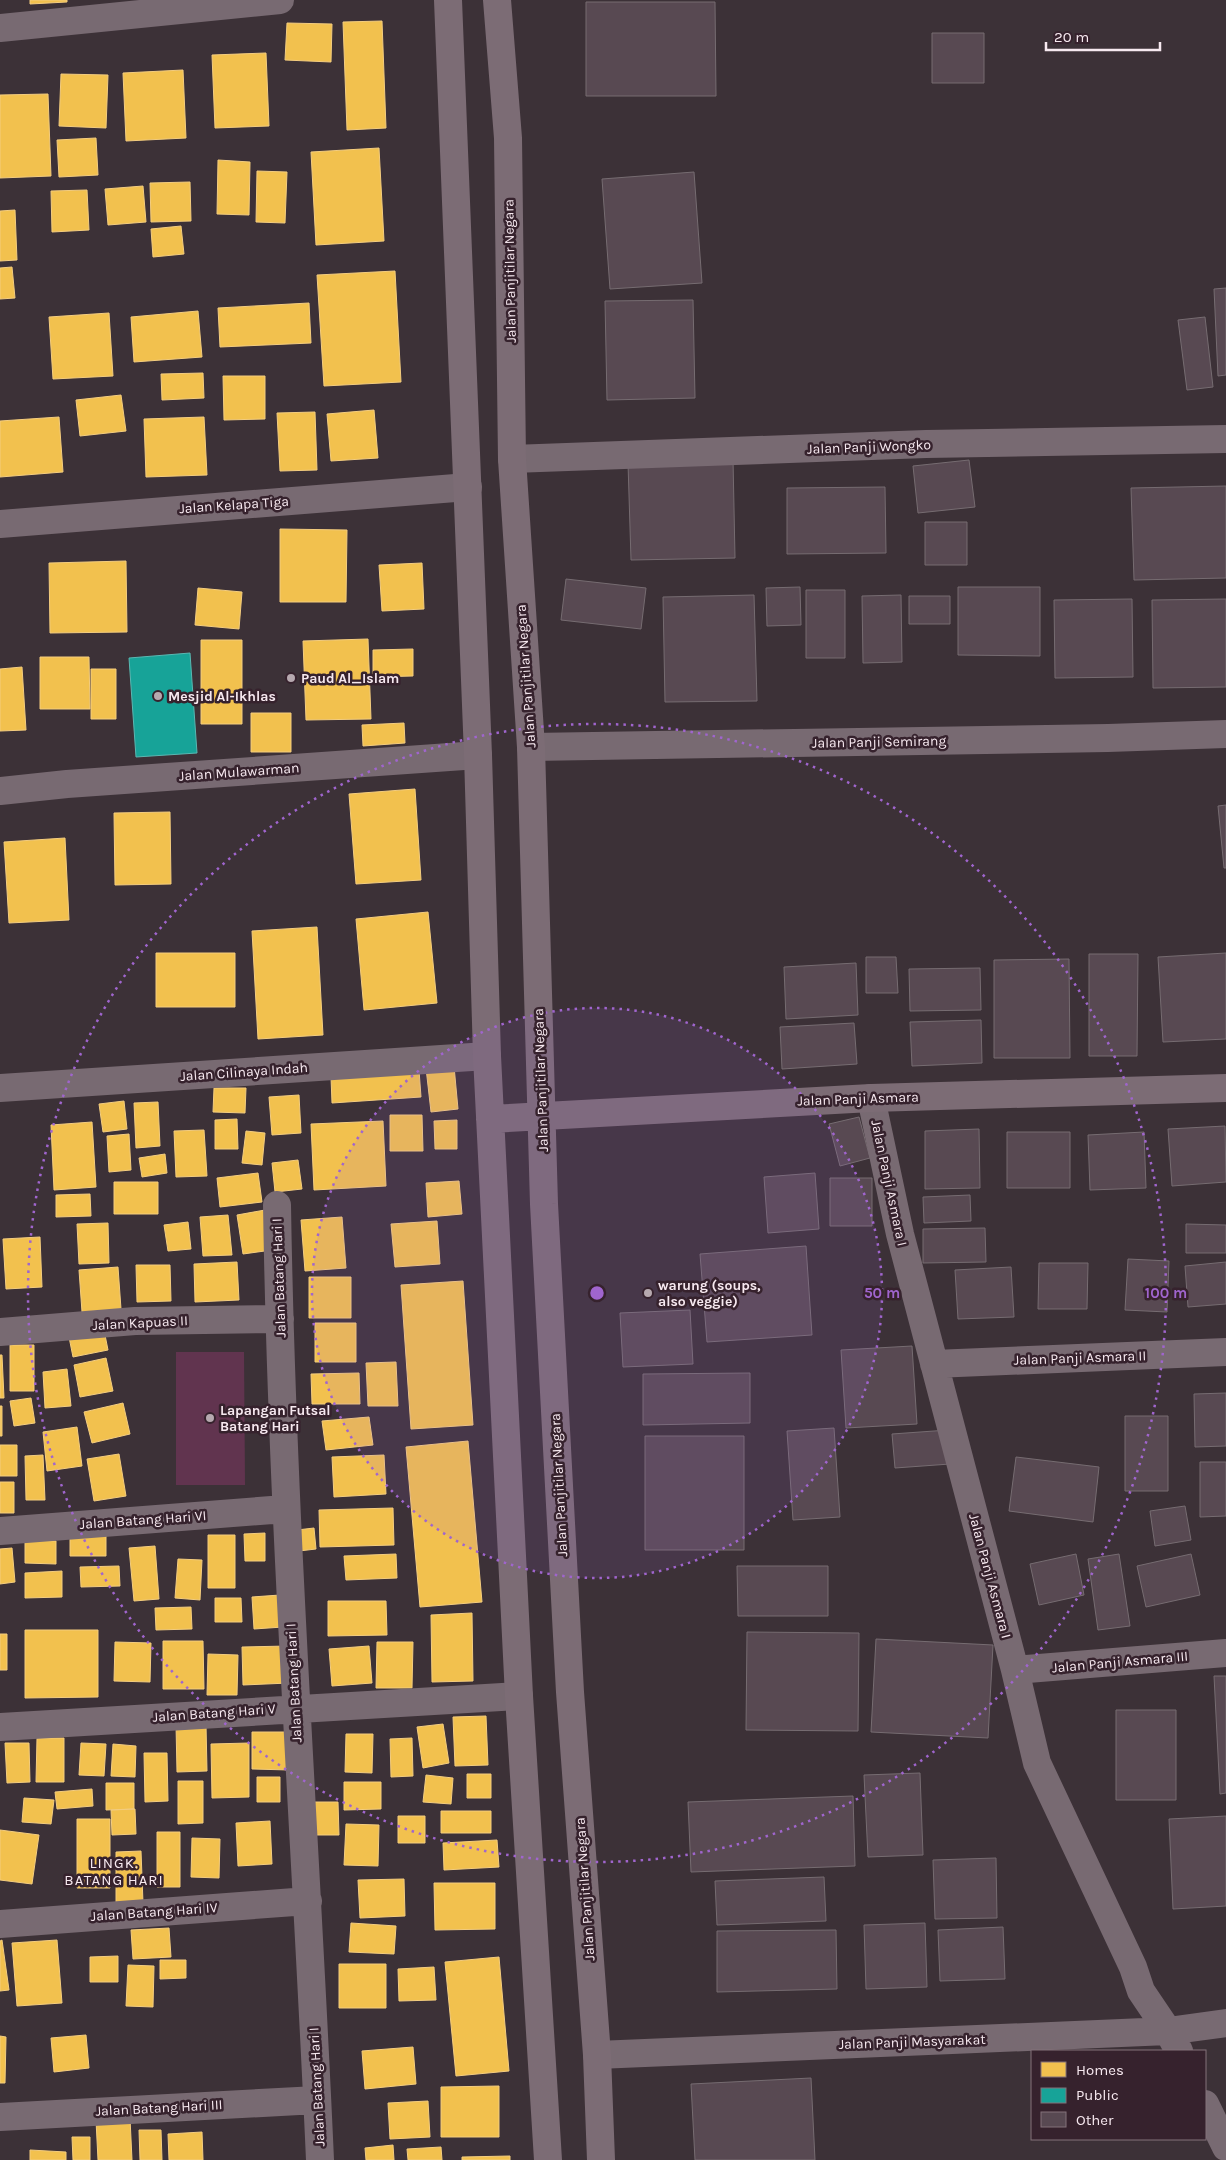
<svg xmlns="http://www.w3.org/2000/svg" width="1226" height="2160" viewBox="0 0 1226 2160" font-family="Karla,sans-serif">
<rect width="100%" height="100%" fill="#3c3137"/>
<path fill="#61344f" d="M176,1352H244L245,1485H176Z"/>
<path fill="#f2c14e" stroke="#f4cd7f" d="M30,0H67V2L30,4Z
M382,21L386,128L347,130L343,22Z
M287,23L332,24L331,62L285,60Z
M266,53L269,126L215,128L212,55Z
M183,70L186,138L126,141L123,73Z
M61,74L108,75L106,128L59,126Z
M48,94L51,176L0,178V95Z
M96,138L98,175L59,177L57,140Z
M379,148L384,241L316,245L311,152Z
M218,160L250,162L249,215L217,214Z
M257,171L287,172L285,223L256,222Z
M190,182L191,221L151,222L150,183Z
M143,186L146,222L108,225L105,189Z
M87,190L89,230L52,232L51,191Z
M15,210L17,260L0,261V211Z
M181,226L184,254L153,257L151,229Z
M12,267L15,298L0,299V268Z
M395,271L401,382L324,386L317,275Z
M309,303L311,343L220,347L218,308Z
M198,311L202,357L134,362L131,317Z
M109,313L113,376L53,379L49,317Z
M203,373L204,398L162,400L161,374Z
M223,376H265V419L224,420Z
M121,395L126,431L80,436L76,400Z
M374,410L378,458L331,461L327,414Z
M315,412L317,470L280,471L277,413Z
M59,417L63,472L0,477V421Z
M204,417L207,475L146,477L144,419Z
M280,529L347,530L346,602H280Z
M126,561L127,632L50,633L49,563Z
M422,563L424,609L382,611L379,565Z
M198,588L242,592L239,629L195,625Z
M368,639L371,719L306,720L303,641Z
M201,640H242V724H201Z
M413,649V676L373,677V650Z
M40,657H89L90,709H40Z
M22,667L26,730L0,731V669Z
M91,669H116V719H91Z
M251,713H291V752H251Z
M404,723L405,743L363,746L362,725Z
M415,789L421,880L356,884L349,794Z
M170,812L171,884L115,885L114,813Z
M65,838L69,920L9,923L4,842Z
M428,912L437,1003L364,1010L356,919Z
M317,927L323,1035L258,1039L252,931Z
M156,953H235V1007H156Z
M454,1066L458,1109L431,1112L426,1068Z
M419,1070L421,1097L332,1103L331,1077Z
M214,1088H246L245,1113L213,1112Z
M299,1095L301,1133L272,1135L269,1097Z
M124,1101L127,1129L103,1132L99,1104Z
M158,1102L160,1146L136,1148L134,1103Z
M390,1115H422L423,1151H390Z
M237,1119L238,1149H215V1120Z
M457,1120V1149H435L434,1121Z
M383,1121L386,1186L314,1190L311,1124Z
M92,1122L96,1187L54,1190L51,1125Z
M204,1130L207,1176L176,1177L174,1131Z
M246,1131L265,1133L262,1165L242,1163Z
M129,1134L131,1170L109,1172L107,1136Z
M165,1154L167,1173L142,1177L139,1158Z
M298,1160L302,1189L275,1192L272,1163Z
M258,1173L262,1202L220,1207L217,1178Z
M459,1181L462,1214L428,1217L426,1183Z
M114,1182H158V1214H114Z
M90,1194L91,1216L56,1217V1195Z
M265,1210L272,1250L243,1254L237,1215Z
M228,1215L232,1255L203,1256L200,1217Z
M342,1217L346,1268L305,1271L301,1220Z
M437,1221L440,1264L395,1267L391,1224Z
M188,1222L191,1249L168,1251L164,1225Z
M108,1223L109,1263L79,1264L77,1224Z
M40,1237L42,1287L6,1289L3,1239Z
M237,1262L239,1300L195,1302L194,1264Z
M136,1265H170L171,1301L137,1302Z
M118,1267L121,1309L82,1312L79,1270Z
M309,1277H351V1318H309Z
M463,1281L473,1425L411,1429L401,1285Z
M315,1323H356V1362H315Z
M104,1330L108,1350L73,1357L69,1337Z
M10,1345H34V1391H10Z
M0,1355H2L4,1398H0Z
M106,1358L113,1391L80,1397L74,1365Z
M396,1362L398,1406H368L366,1363Z
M67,1369L71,1406L45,1408L43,1372Z
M359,1373L360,1404H312L311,1374Z
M31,1398L35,1423L14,1426L10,1401Z
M123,1403L130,1434L92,1443L84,1412Z
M0,1406H2V1436H0Z
M369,1417L373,1445L326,1450L322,1421Z
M77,1427L82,1466L47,1471L43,1432Z
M468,1441L482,1602L420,1607L406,1447Z
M0,1445H17V1476H0Z
M119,1454L126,1496L94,1501L87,1459Z
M43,1455L45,1500H26L25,1456Z
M384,1455L386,1494L334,1497L332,1457Z
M0,1482H14V1513H0Z
M393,1508L394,1545L320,1547L319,1510Z
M314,1528L316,1549L299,1551L297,1530Z
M265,1533V1561H245L244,1534Z
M70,1535H106V1556H70Z
M208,1535H235V1588H208Z
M25,1540L56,1541V1564L25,1563Z
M155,1546L159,1599L134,1601L129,1548Z
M12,1548L15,1582L0,1584V1549Z
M396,1554L397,1578L346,1580L344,1556Z
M178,1559L202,1560L200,1600L175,1598Z
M119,1566L120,1586L81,1587L80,1567Z
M62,1571V1597L25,1598V1573Z
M280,1595L283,1627L254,1629L252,1597Z
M215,1598H241L242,1622H215Z
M328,1601H386L387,1635L328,1636Z
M191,1607L192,1629L156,1630L155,1608Z
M472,1613L473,1681L432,1682L431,1615Z
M25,1630H98V1697L25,1698Z
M0,1634H7V1670H0Z
M163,1641H203L204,1689H163Z
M115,1642L151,1643L150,1682L114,1681Z
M377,1642H413L412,1688H376Z
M288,1646L289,1683L243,1685L242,1647Z
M369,1646L372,1683L332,1686L329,1649Z
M208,1654L238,1655L237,1695H207Z
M486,1716L488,1765L455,1766L453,1717Z
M443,1724L449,1763L423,1768L417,1727Z
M176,1725H206L207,1771L177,1772Z
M252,1732H289V1770L252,1769Z
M346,1734H373L372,1773L345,1772Z
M37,1738H64V1782H36Z
M412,1738L413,1776L391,1777L390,1739Z
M5,1743H29L30,1782L7,1783Z
M81,1743L106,1744L104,1776L79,1775Z
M249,1743V1797L212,1798L211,1744Z
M113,1744L136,1746L135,1777L111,1776Z
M144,1753H167L168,1801L145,1802Z
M467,1774H491V1798H467Z
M426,1775L453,1778L451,1804L423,1802Z
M257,1777H280V1802H257Z
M178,1781H203V1823L178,1824Z
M344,1782H381V1809L344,1810Z
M106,1783H134V1809L106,1810Z
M92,1789L93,1806L57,1809L55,1792Z
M24,1798L54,1800L51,1824L22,1822Z
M311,1802H338L339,1835H311Z
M135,1809L136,1834L112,1835L111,1810Z
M441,1811H491V1833H441Z
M398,1816H425V1843H398Z
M77,1819H110V1888H77Z
M270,1821L272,1864L238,1866L236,1823Z
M346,1824L379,1825L378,1866L344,1865Z
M0,1830L39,1835L32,1884L0,1880Z
M157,1832H180V1887H157Z
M192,1838L220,1839L219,1878L191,1877Z
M497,1840L499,1867L444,1870L443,1843Z
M141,1851L143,1903L116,1904V1852Z
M404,1879L405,1916L360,1918L358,1880Z
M434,1883H495V1929L435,1930Z
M351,1923L396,1926L394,1954L349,1952Z
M169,1928L171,1957L133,1959L131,1930Z
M2,1940L9,1990L0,1991V1941Z
M57,1940L62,2003L17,2006L12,1943Z
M118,1956V1982H90V1957Z
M499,1957L509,2071L456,2076L445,1962Z
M160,1960H186V1978L160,1979Z
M339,1964H386V2008H339Z
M128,1965L154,1966L153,2007L126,2006Z
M434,1967L436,2000L399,2001L398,1969Z
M86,2035L89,2068L54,2072L51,2038Z
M0,2036L6,2037L5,2083H0Z
M413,2047L416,2084L365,2089L362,2051Z
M499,2086V2137H441V2087Z
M428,2101L430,2137L390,2139L388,2103Z
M130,2118L132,2160H98L96,2120Z
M139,2130H161L162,2160H140Z
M202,2132L203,2160H169L168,2134Z
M72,2137H90V2160H73Z
M393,2145L394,2160H366L365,2148Z
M441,2147L442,2160H408L407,2149Z
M30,2150L66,2152V2160H30Z
M510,2156V2160H462V2157Z"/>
<path fill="#17a398" stroke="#5ab8b2" d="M190,653L197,753L136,757L129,658Z"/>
<path fill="#584952" stroke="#766c71" d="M586,2H715L716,96H586Z
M932,33H984V83H932Z
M694,172L702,283L610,289L602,179Z
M1226,288V375L1218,376L1214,289Z
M693,300L695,398L607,400L605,301Z
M1205,317L1213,387L1187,390L1178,320Z
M733,459L735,558L631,560L628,463Z
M969,460L975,507L918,513L913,466Z
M1226,486V578L1134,580L1131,488Z
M885,487L886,553L787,554V488Z
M925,522H967V565H925Z
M566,579L646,588L641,629L561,620Z
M800,587L801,625L767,626L766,588Z
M958,587H1040V656L958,655Z
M806,590H845V658H806Z
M754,595L757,701L665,702L663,597Z
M901,595L902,662L863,663L862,596Z
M909,596H950V624H909Z
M1132,599L1133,677L1055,678L1054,600Z
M1226,599V687L1153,688L1152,600Z
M1226,805V868H1224L1218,806Z
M1226,953V1039L1163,1042L1158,957Z
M1089,954H1138L1137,1056H1089Z
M866,957H896L898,993H866Z
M1069,959L1070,1058H994V960Z
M856,963L858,1015L786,1019L784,967Z
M980,968L981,1010L910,1011L909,969Z
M981,1020L982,1063L912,1066L910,1022Z
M854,1023L857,1064L782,1069L780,1027Z
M859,1117L870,1158L840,1166L829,1124Z
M1225,1126L1226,1182L1172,1186L1168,1129Z
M979,1129L980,1188L925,1189V1131Z
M1007,1132H1070V1188H1007Z
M1144,1132L1146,1188L1090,1190L1088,1135Z
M815,1173L819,1229L768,1233L764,1177Z
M830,1178H872V1226H830Z
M970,1195L971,1221L924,1223L923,1197Z
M1186,1224L1226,1225V1253H1186Z
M985,1228L986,1262L923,1263V1229Z
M806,1246L812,1335L707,1342L700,1254Z
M1128,1259L1169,1261L1167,1312L1125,1310Z
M1226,1262V1304L1188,1307L1185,1266Z
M1039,1263H1088L1087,1309H1038Z
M1011,1267L1014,1317L958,1319L955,1270Z
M690,1310L693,1364L623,1367L620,1313Z
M912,1346L917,1424L846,1428L841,1350Z
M750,1373V1423L643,1425V1374Z
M1226,1393V1446L1195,1447L1194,1394Z
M1125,1416H1168V1491H1125Z
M834,1428L840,1517L793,1520L787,1431Z
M948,1430L950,1464L895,1468L892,1434Z
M645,1436H744V1550H645Z
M1016,1457L1099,1467L1093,1522L1009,1511Z
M1200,1462H1226V1516L1200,1517Z
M1185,1506L1191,1540L1155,1546L1150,1511Z
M1076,1554L1084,1595L1039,1605L1030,1564Z
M1119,1554L1130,1626L1098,1630L1088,1559Z
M1191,1554L1200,1595L1146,1607L1137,1566Z
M737,1566H828V1616H738Z
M747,1632L859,1633L858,1731L746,1730Z
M876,1639L993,1645L988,1738L871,1732Z
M1214,1676H1226V1793L1220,1794Z
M1116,1710H1176V1800H1116Z
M920,1773L923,1855L868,1857L864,1775Z
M853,1796L855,1866L691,1872L688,1802Z
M1226,1816V1906L1173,1909L1169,1819Z
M996,1858L997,1918L935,1919L933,1860Z
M824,1877L826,1921L717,1925L715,1881Z
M925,1923L927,1987L866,1989L864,1925Z
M1003,1927L1005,1979L940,1981L938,1930Z
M836,1930L837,1989L717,1992V1931Z
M811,2078L815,2160H695L691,2084Z"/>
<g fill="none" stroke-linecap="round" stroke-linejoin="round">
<path stroke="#786a72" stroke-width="28" d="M0,28L280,0
M512,459L926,444L1226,439
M0,524L468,487
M531,747L1108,738L1226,734
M0,791L67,784L478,755
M0,1088L487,1056
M871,1098L900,1234L1015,1670L1037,1763L1133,1967L1141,1991L1168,2031L1179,2051
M277,1205C282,1524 306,1842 320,2160
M0,1332L135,1321L280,1319
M934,1364L1226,1352
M0,1531L285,1509
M1015,1670L1226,1653
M0,1727L519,1696
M0,1924L308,1901
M597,2055L1168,2031L1226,2023
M1205,2104L1226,2147
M0,2117L317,2100"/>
<path stroke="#7c6c75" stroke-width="28" d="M448,0L478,755L487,1056L519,1696L548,2160
M497,0L508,138L512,459L531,747L544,1204L570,1692L597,2055L601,2160
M490,1119L871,1098L1226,1088"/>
</g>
<circle cx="597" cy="1293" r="285" fill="#a065ce" fill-opacity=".12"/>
<g fill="none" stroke="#a065ce" stroke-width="2.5" stroke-dasharray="2.5 5">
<circle cx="597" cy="1293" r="285"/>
<circle cx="597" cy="1293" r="569"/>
</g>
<g fill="#b6a9af" stroke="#36222d" stroke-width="2">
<circle cx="291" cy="678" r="5"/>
<circle cx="158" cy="696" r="5"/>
<circle cx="648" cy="1293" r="5"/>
<circle cx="210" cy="1418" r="5"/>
</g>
<g text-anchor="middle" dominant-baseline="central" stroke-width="5" stroke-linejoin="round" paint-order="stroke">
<g font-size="14" fill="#f7e9f0" stroke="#36222d">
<text transform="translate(510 271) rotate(-91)">Jalan Panjitilar Negara</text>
<text transform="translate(869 447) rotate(-2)">Jalan Panji Wongko</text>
<text transform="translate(234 505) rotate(-4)">Jalan Kelapa Tiga</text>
<text transform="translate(526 676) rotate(-94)">Jalan Panjitilar Negara</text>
<text transform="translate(879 742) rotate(-1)">Jalan Panji Semirang</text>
<text transform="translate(239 772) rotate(-4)">Jalan Mulawarman</text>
<text transform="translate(244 1072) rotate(-4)">Jalan Cilinaya Indah</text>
<text transform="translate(541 1080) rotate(-92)">Jalan Panjitilar Negara</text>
<text transform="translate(858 1099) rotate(-2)">Jalan Panji Asmara</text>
<text transform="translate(889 1183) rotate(78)">Jalan Panji Asmara I</text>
<text transform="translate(279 1278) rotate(-92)">Jalan Batang Hari I</text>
<text transform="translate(140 1323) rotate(-3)">Jalan Kapuas II</text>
<text transform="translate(1080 1358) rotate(-2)">Jalan Panji Asmara II</text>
<text transform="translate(559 1485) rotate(-93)">Jalan Panjitilar Negara</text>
<text transform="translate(143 1520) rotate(-4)">Jalan Batang Hari VI</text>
<text transform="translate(990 1576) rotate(75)">Jalan Panji Asmara I</text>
<text transform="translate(1120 1662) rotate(-5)">Jalan Panji Asmara III</text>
<text transform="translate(294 1683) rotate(-93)">Jalan Batang Hari I</text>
<text transform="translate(214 1713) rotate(-4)">Jalan Batang Hari V</text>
<text transform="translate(585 1889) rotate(-94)">Jalan Panjitilar Negara</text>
<text transform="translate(154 1912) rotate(-4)">Jalan Batang Hari IV</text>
<text transform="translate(912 2042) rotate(-2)">Jalan Panji Masyarakat</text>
<text transform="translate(317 2087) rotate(-93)">Jalan Batang Hari I</text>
<text transform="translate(159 2108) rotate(-3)">Jalan Batang Hari III</text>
</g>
<g font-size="14" font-weight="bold" fill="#f7e9f0" stroke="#36222d" text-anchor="start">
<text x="301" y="678">Paud Al_Islam</text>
<text x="168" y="696">Mesjid Al-Ikhlas</text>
<text x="658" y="1285">warung (soups,<tspan x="658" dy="16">also veggie)</tspan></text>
<text x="220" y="1410">Lapangan Futsal<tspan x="220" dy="16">Batang Hari</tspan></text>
</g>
<g font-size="15" letter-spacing="1" fill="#f7e9f0" stroke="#36222d">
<text x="114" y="1863">LINGK.<tspan x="114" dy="17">BATANG HARI</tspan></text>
</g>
</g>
<circle cx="597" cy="1293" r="8" fill="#a065ce" stroke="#36222d" stroke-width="2.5"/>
<g font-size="15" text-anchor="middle" font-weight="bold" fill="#a065ce" stroke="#36222d" stroke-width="5" stroke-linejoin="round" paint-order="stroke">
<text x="882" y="1298">50 m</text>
<text x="1166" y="1298">100 m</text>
</g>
<rect x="1031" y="2050" width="175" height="90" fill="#36222d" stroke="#83727b"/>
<rect x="1041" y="2062" width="25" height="15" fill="#f2c14e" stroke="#83727b"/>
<text x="1076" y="2075" font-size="15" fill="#f7e9f0">Homes</text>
<rect x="1041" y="2088" width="25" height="15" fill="#17a398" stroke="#83727b"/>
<text x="1076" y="2100" font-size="15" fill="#f7e9f0">Public</text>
<rect x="1041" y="2112" width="25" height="15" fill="#584952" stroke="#83727b"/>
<text x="1076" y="2125" font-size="15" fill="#f7e9f0">Other</text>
<path d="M1046 42v8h114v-8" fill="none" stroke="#f7e9f0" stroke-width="2.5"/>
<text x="1054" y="42" font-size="15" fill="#f7e9f0" stroke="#36222d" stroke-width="4" paint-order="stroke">20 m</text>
</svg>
